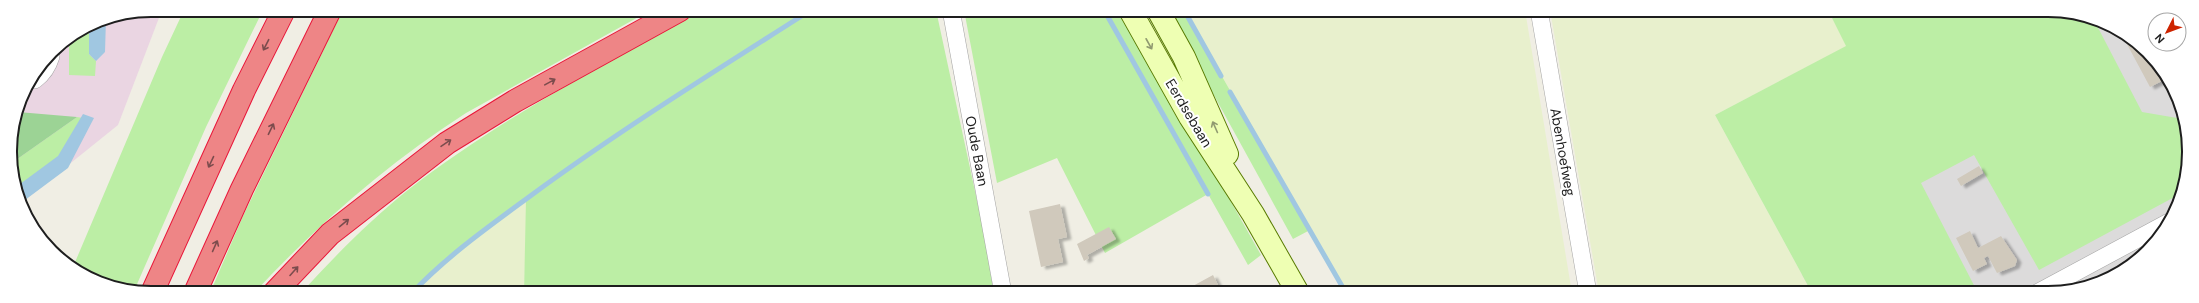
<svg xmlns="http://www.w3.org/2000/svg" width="2199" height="303" viewBox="0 0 2199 303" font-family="'DM Sans',sans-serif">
<defs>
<filter id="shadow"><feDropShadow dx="4.5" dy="2.5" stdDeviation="1" flood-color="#0004"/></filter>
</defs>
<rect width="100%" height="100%" fill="#f0eee4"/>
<path fill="#dcdbdb" d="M2057,10L2110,25L2154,58L2182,106L2189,161L2175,214L2147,252L2102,282L2057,293H1783Z"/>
<path fill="#ead5e2" d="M151,10H162L118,125L21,203L17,197L10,142L21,97L52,51L98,21Z"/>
<path fill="#e8f0cd" d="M1184,10H1525L1572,293H1346Z
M1550,10H1828L1847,46L1715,115L1812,293H1599Z
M527,198L524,293H411L463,246Z"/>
<path fill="#bceea5" d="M184,10H263L206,127L134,291L89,278L73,267L162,57Z
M343,10H651L466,113C388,163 317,225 254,293H210L243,216Z
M702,10H936L981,219L994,293H524L526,199L463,246L411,293H301C335,256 369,221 408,190C499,119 602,66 702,10Z
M964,10H1123L1261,255L1248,265L1208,194L1105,253L1057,158L997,183Z
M1167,10H1184L1310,230L1293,239Z
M1828,10H2057L2094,20L2142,112L2183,119L2189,161L2180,194L2039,270L1974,155L1921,183L1978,293H1812L1715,115L1846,46Z
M89,26V54L96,61L95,76L69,75V40Z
M77,117L89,119L84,136L17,197L13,162Z"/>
<path fill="#9cd395" d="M18,112L77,117L13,162L10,142Z"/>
<path fill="#a0c7e1" d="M106,19L105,52L96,61L89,54V26L98,21Z
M83,114L94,118L68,168L21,203L17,197L16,187L58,156Z"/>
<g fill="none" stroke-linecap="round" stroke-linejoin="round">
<path stroke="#a0c7e1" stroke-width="5" d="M1104,10L1208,194
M1184,10L1221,76
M1230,92L1346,293
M412,293C448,255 491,225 533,194C623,128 717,70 811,10"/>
</g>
<path fill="#d0c9bc" filter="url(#shadow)" d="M2121,33L2154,58L2166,79L2150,87Z
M1979,166L1983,173L1961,186L1957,179Z
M1060,204L1067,237L1058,239L1063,262L1041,267L1029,211Z
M1109,227L1116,239L1087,255L1089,258L1084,261L1077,244Z
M1970,231L1978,248L2001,236L2017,260L2015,266L1997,273L1988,256L1984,258L1987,264L1973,271L1956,238Z
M1213,275L1222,293H1180Z"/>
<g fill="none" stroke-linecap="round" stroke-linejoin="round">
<g stroke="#a5a5a5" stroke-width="18">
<path id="minor" d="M951,10L1003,293
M1539,10L1588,293
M2037,293L2169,222"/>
</g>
<g stroke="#a5a5a5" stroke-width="22">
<path id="tertiary" d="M34,78C42,72 46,66 49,56"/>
</g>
<g stroke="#587b00" stroke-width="24">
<path id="secondary" d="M1130,10L1190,117L1253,214L1298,293
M1158,10L1184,57L1227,154"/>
</g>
<g stroke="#e91639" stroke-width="24">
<path id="motorway" d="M152,293L244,90L284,10
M195,293L242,189L330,10
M274,293L330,234L447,143L515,101L680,10"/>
</g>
<use href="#minor" stroke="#fff" stroke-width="17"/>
<use href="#tertiary" stroke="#fff" stroke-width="21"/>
<use href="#secondary" stroke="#eeffb3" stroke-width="22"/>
<use href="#motorway" stroke="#ee8586" stroke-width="22"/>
</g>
<defs><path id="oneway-shaft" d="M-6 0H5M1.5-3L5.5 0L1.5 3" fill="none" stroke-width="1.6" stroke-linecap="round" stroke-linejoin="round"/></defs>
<g stroke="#909a70">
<use href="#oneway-shaft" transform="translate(1149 44) rotate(61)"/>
<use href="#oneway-shaft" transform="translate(1215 127) rotate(-114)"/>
</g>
<g stroke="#7c4c4d">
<use href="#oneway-shaft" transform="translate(266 45) rotate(117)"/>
<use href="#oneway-shaft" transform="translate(550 82) rotate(-29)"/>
<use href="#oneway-shaft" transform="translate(271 129) rotate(-64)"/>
<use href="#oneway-shaft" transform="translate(446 143) rotate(-34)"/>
<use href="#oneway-shaft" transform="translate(211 162) rotate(115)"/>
<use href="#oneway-shaft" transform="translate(344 223) rotate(-39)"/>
<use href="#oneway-shaft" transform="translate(215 246) rotate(-66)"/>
<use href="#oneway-shaft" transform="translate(294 271) rotate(-48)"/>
</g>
<g text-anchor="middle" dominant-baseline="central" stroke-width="4" stroke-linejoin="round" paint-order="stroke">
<g font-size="14" fill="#1e1e1e" stroke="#fff">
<text transform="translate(1189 113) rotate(59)">Eerdsebaan</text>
<text transform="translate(977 151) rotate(79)">Oude Baan</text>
<text transform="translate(1563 152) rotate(80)">Abenhoefweg</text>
</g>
</g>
<path d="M0 0H2199V303H0ZM151 17H2048A134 134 0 0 1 2182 151V152A134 134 0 0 1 2048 286H151A134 134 0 0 1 17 152V151A134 134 0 0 1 151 17Z" fill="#fff" fill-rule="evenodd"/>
<path fill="none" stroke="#1e1e1e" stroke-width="2" d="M151 17H2048A134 134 0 0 1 2182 151V152A134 134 0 0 1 2048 286H151A134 134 0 0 1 17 152V151A134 134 0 0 1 151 17Z"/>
<g transform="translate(2167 32) rotate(228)"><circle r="19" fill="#ffffff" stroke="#a5a5a5"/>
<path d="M0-3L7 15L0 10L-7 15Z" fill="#cd2400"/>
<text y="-6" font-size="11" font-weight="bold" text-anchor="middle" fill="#1e1e1e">N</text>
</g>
</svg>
